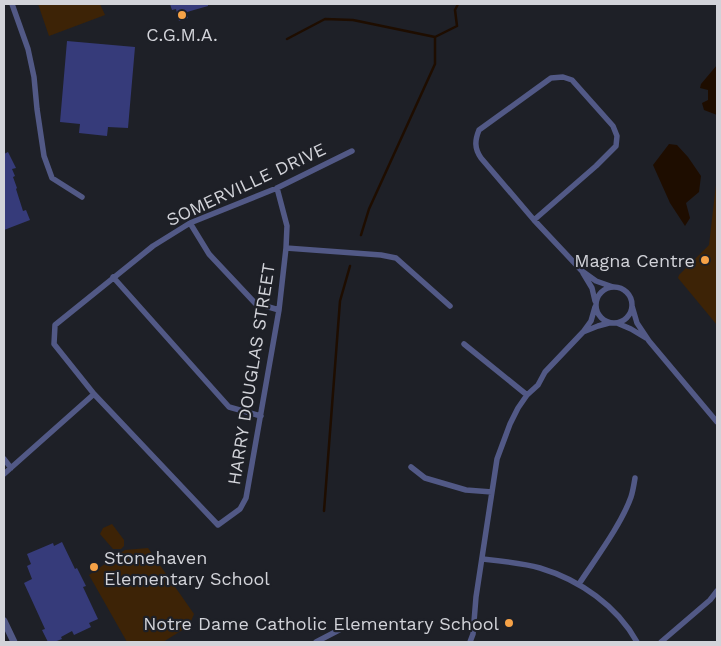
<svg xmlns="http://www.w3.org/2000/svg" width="721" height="646" viewBox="0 0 721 646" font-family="'Work Sans',sans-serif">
<rect width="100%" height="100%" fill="#1e2027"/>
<path fill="#3d2306" d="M38,4H100L105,15L49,36Z
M717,176V325L678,278L679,275L709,245Z
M112,524L124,540V546L121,549H113L100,534L103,528Z
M148,548L194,614L189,626L163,642H127L89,575L125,550Z"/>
<path fill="#1e0d00" d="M717,65V115L704,110L702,103L708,100V90L700,88L701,84Z
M669,144L677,145L688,157L701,176L699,192L686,203L690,218L685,226L670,203L653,165Z"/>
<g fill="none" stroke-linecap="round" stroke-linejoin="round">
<path stroke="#1e0d00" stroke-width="2.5" d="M287,39L325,19L353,20L435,37L457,26L455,10L458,4
M361,235L369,209L435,64V37
M324,511L340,301L350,266"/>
</g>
<path fill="#363b7a" d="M170,4H208V6L187,12L188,18L179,21L176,9L172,10Z
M67,41L135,47L128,128L108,127L107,136L79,133L80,124L60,122Z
M8,152L16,168L12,169L15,176L13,177L17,188L16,189L23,211L26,210L30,220L4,230V154Z
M62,542L75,569L77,568L86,586L83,587L98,619L89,623L91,627L74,635L72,631L61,637L62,639L54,642H48L42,630L45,629L24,583L32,579L27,566L31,564L27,554L53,543L54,546Z"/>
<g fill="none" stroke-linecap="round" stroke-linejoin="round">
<path stroke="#525986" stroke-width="5.5" d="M12,4L28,49L34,77L37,109L44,156L52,178L82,197
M277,188L287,226L286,248L279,310L246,498L240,509L218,525L94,394L54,344L55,325L153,246L190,223L277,188L352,151
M534,220L596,166L616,146L617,136L613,126L572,80L563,77L551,78L479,130C475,140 474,148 481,158L534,220L582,271L596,281L613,287
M190,223L209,254L255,303L279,310
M286,248L381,255L396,258L450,306
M583,273L592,288L595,301
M113,277L229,407L261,416
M596 305a18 18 0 1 1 36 0a18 18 0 1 1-36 0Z
M632,306L637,323L649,341L717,422
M617,323L631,329L646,338
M583,332L598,326L609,323
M464,344L527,395
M4,459L11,468
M411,467L425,478L466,490L492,492
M4,474L94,394
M483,559C502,561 522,563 540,568C580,580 617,606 637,642
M579,584C596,558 621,525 631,497C633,491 634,484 635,478
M316,642L341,629
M470,642L473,634L476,597L497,459L510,424L518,408L527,395L538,385L545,372L583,332L591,321L595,307
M661,642L710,600L717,591"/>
<path stroke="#525986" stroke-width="7" d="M4,621L14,642"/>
</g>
<g fill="#f6a247" stroke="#1e2027" stroke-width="2">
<circle cx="182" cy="15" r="5"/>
<circle cx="705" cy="260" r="5"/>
<circle cx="94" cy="567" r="5"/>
<circle cx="509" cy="623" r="5"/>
</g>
<g text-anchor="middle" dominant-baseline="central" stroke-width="4.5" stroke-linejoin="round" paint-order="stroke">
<g font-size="18" fill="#d2d3d9" stroke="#1e2027" text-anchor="end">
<text x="182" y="34" text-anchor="middle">C.G.M.A.</text>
<text x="695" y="260">Magna Centre</text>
<text x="104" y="557" text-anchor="start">Stonehaven<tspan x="104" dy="21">Elementary School</tspan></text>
<text x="499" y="623">Notre Dame Catholic Elementary School</text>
</g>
<g font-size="18" fill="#d2d3d9" stroke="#1e2027">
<text transform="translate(246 184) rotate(-25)">SOMERVILLE DRIVE</text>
<text transform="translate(251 374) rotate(-81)">HARRY DOUGLAS STREET</text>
</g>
</g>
<rect width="721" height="646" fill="none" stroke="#d2d3d9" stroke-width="10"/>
</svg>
